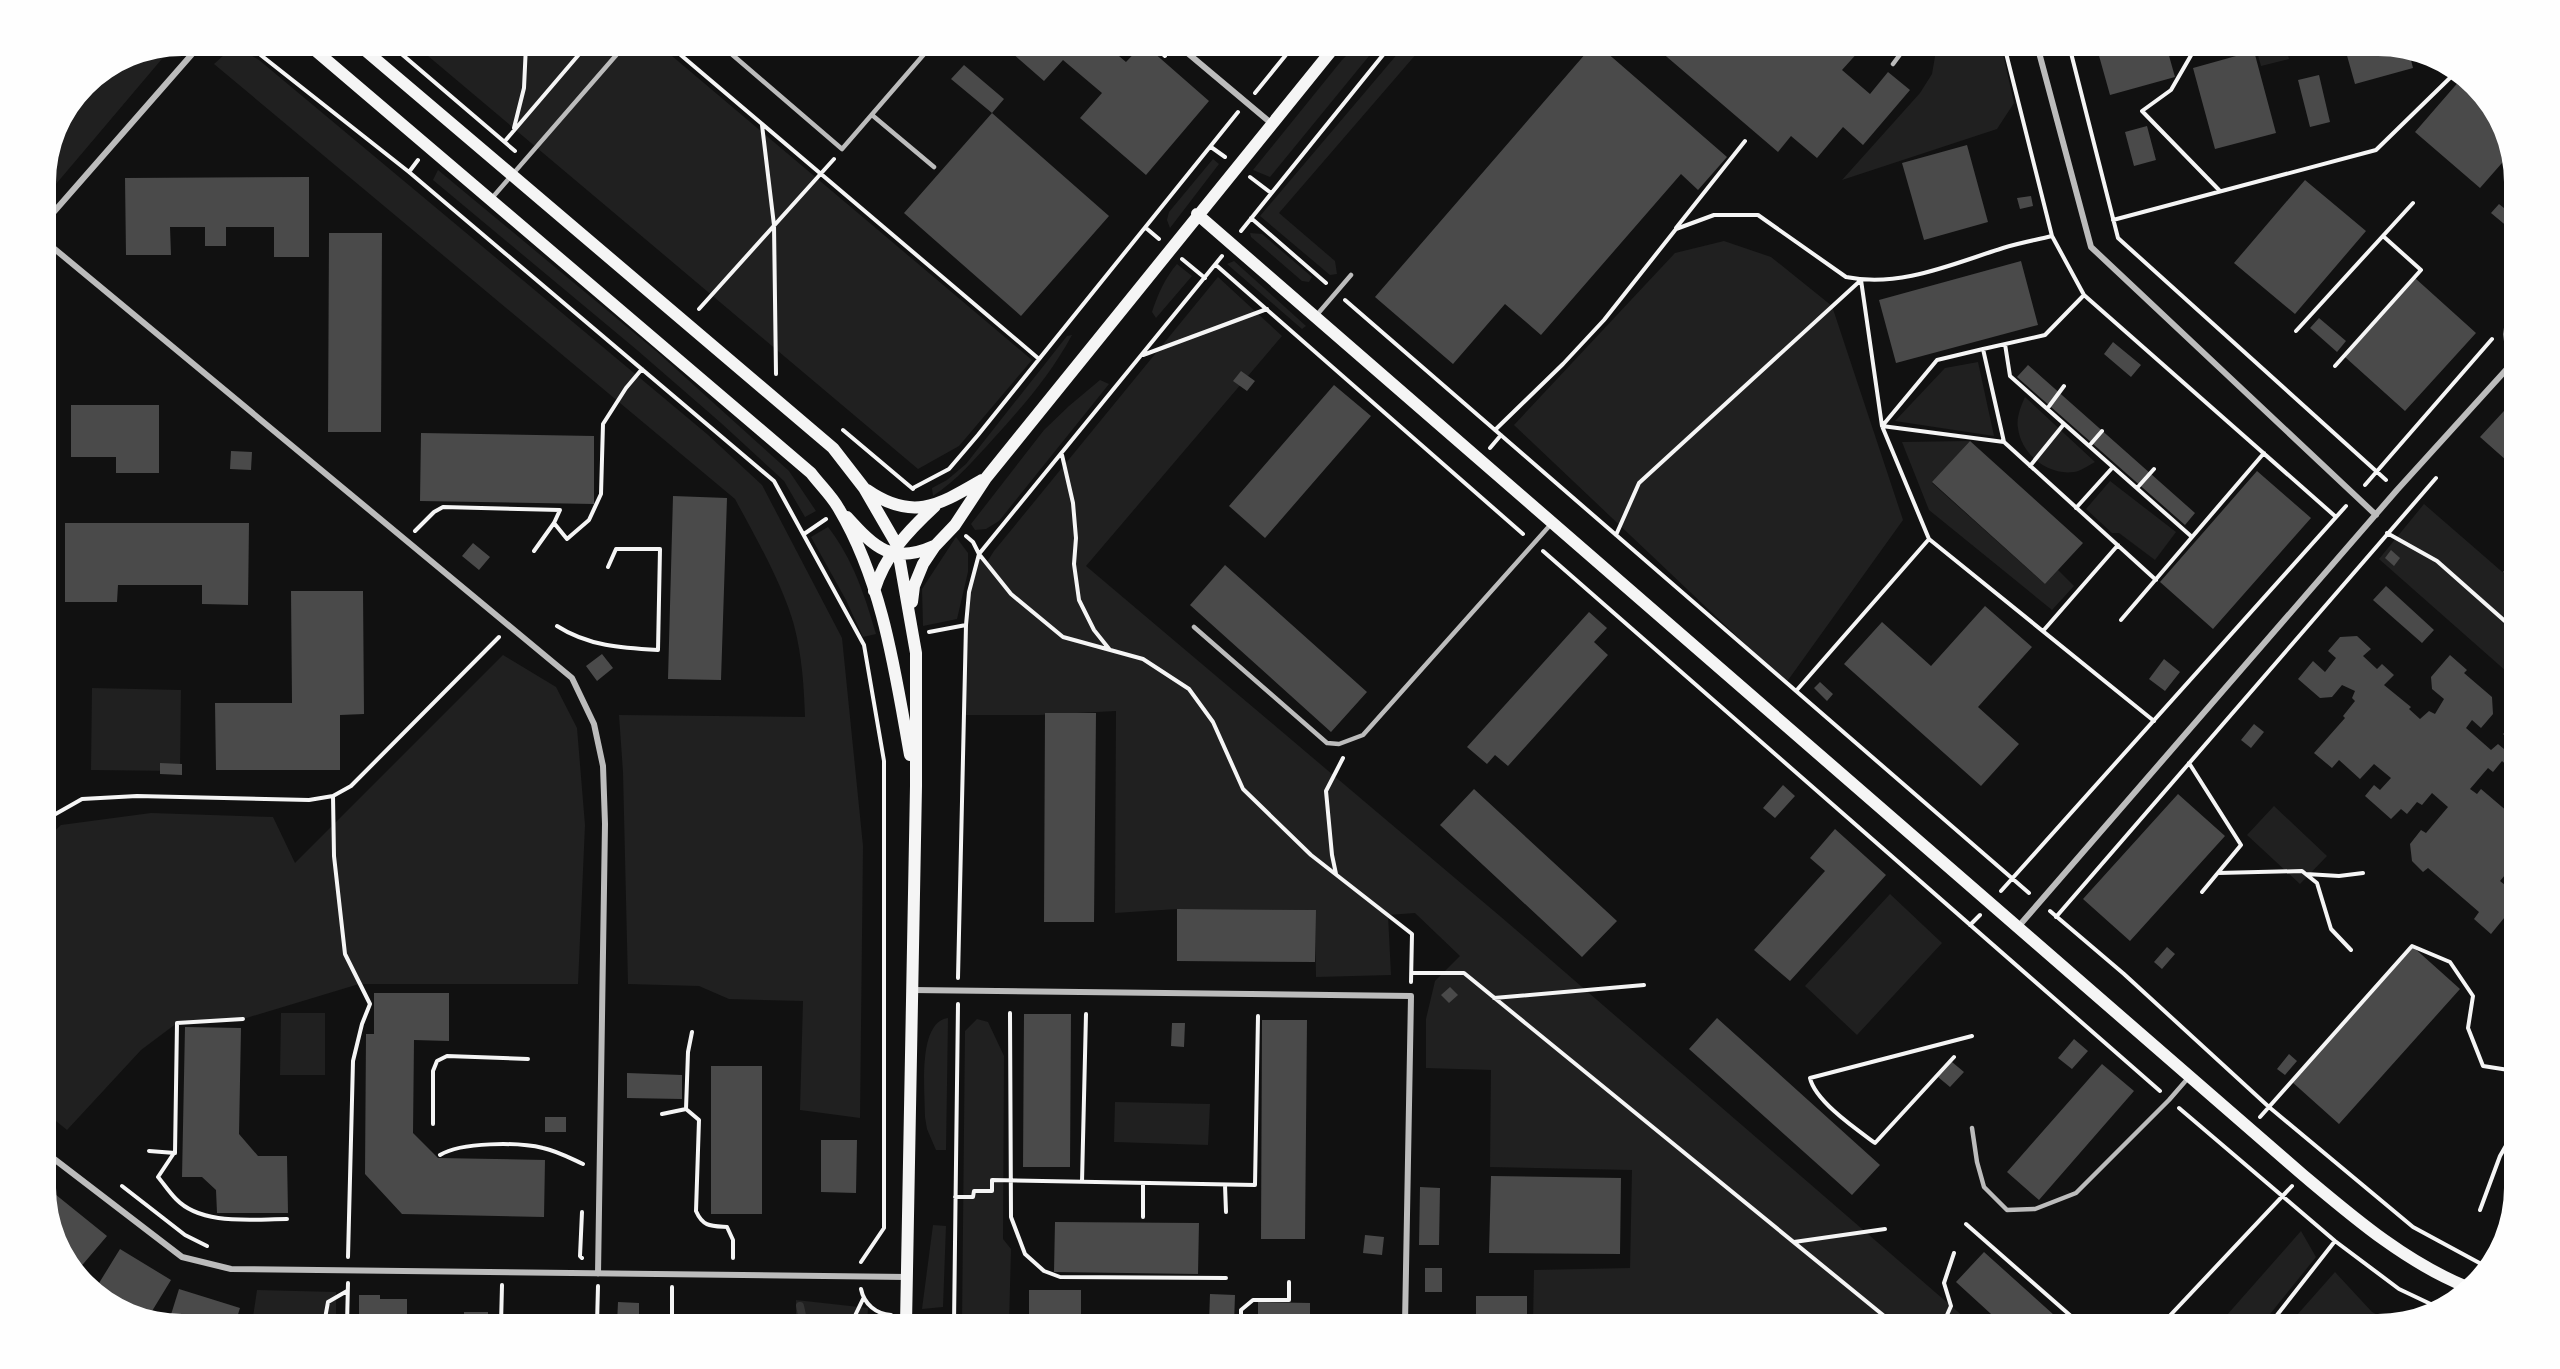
<svg xmlns="http://www.w3.org/2000/svg" width="2560" height="1369" viewBox="0 0 2560 1369" font-family="'Times New Roman',serif">
<rect width="100%" height="100%" fill="#111"/>
<path fill="#202020" d="M415,45H659L1032,360L959,446L918,469Z
M1357,45H1378L1270,177L1253,170L1342,60Z
M1405,45H1424L1279,213L1335,261L1337,274L1330,275L1260,216Z
M1937,45H2001L2014,103L1997,129L1842,180L1920,93L1932,74Z
M2255,45H2285L2289,59L2261,66Z
M172,47L45,197L47,166L75,100L85,85L129,55Z
M244,51L259,60L707,434L762,485L842,638L863,846L860,1118L800,1110L803,1001L729,999L699,986L628,984L623,772L619,715L805,717C804,686 802,656 794,625C783,585 755,536 735,499L214,64L224,55Z
M1213,159L1219,164L1170,228L1167,220L1169,212Z
M438,170L656,351L789,471L816,511L805,517L784,481L721,423L637,350L433,180Z
M1250,233L1262,234L1312,277L1309,282L1302,281L1251,237Z
M1724,241L1771,257L1832,306L1903,520L1786,683L1514,425L1675,253Z
M1234,261L1306,326L1302,329L1227,264Z
M1177,264L1192,276L1156,318L1152,312C1158,294 1165,278 1177,264Z
M1218,277L1282,336L1086,566L1501,917L1972,1324H1533L1534,1270L1630,1268L1632,1170L1490,1167L1491,1070L1426,1068V1019L1435,981L1460,956L1415,913L1388,915L1391,975L1316,977L1315,910L1177,909L1115,913L1116,711L1039,715H963L967,609L979,554L987,562L994,551Z
M1072,335C1051,374 1024,405 994,438C974,460 957,480 933,496L932,488L947,480L966,464L1067,336Z
M1978,362L1994,436L1895,421L1945,368Z
M1100,380L1109,384L999,521L986,529L975,530L971,524L1044,430L1069,406Z
M2025,397L2095,462C2089,465 2081,471 2074,472C2048,476 2021,454 2018,428C2016,418 2021,406 2025,397Z
M1970,441L1932,483L2045,584L2058,570L2074,586L2052,610L1929,510L1902,442Z
M2110,481L2176,532L2155,560L2119,533H2112L2086,509Z
M2424,504L2515,583V679L2379,559Z
M828,527C853,559 865,596 876,634L863,637L846,600L811,537Z
M956,537L968,553V572L957,619L923,626L922,589Z
M503,655L556,687L577,728L585,825L578,984H359L243,1019L177,1023L141,1050L67,1130L45,1112V840L61,825L151,813L273,817L295,863Z
M92,688L181,690L180,771L91,770Z
M2274,806L2327,856L2300,884L2247,835Z
M1890,894L1942,943L1857,1035L1805,986Z
M281,1013H325V1075H280Z
M948,1018L946,1150H936L927,1129L925,1117C925,1092 917,1022 948,1018Z
M977,1019L988,1022L1004,1056L1003,1239L1011,1249L1009,1324H962L965,1031Z
M1115,1102L1210,1104L1208,1145L1114,1142Z
M933,1225L946,1226L943,1307L922,1309Z
M2301,1231L2316,1257L2262,1324H2219Z
M2335,1272L2372,1312L2389,1321L2379,1324H2289Z
M257,1290L336,1292V1324H252Z
M796,1300L868,1308L867,1324H796Z"/>
<g fill="none" stroke-linecap="round" stroke-linejoin="round">
<path stroke="#333" stroke-width="8" d="M800,1306L804,1324"/>
</g>
<path fill="#4a4a4a" d="M1003,45H1106L1126,62L1142,45H1145L1209,101L1146,175L1080,118L1102,93L1063,60L1044,81Z
M1593,45H1598L1727,157L1698,190L1681,174L1541,335L1505,304L1453,364L1375,297Z
M1653,45H1854L1860,50L1842,70L1870,94L1888,72L1910,90L1863,145L1843,127L1817,158L1791,136L1778,152Z
M2096,45H2166L2175,77L2110,95Z
M2344,45H2379L2409,52L2413,68L2355,84Z
M2254,51L2276,133L2215,149L2193,68Z
M964,65L1004,99L992,113L951,79Z
M2319,75L2330,122L2310,127L2298,80Z
M2461,79L2492,106L2509,155L2480,188L2415,132Z
M992,113L1109,216L1021,316L904,213Z
M2147,126L2156,160L2134,166L2125,132Z
M1967,145L1988,222L1924,240L1902,163Z
M309,177V257H274V227H226V246H205V227H170L171,255H126L125,178Z
M2305,180L2366,231L2295,314L2234,263Z
M2031,196L2033,206L2020,209L2017,198Z
M2499,204L2515,217V233L2491,213Z
M329,233H382L381,432H328Z
M2021,261L2038,325L1896,363L1879,300Z
M2415,278L2476,333L2405,411L2345,357Z
M2319,318L2346,341L2337,352L2310,328Z
M2113,342L2141,365L2131,377L2104,354Z
M2028,365L2195,513L2185,525L2017,377Z
M1241,371L1255,381L1247,391L1233,381Z
M1334,385L1371,416L1265,538L1229,506Z
M2515,399V468L2480,437Z
M71,405H159V473H116V457H71Z
M421,433L594,436V504L420,501Z
M1970,441L2083,543L2045,584L1932,482Z
M231,451L252,452L251,470L230,469Z
M2257,471L2311,518L2213,629L2160,582Z
M673,496L727,498L721,680L668,679Z
M65,523H249L248,605L202,604V585H118L117,602H65Z
M473,543L490,557L479,570L462,556Z
M2391,550L2400,558L2394,566L2385,558Z
M2515,558V582L2503,572Z
M1225,565L1367,692L1331,732L1190,605Z
M2386,586L2434,630L2422,643L2373,600Z
M291,591H363L364,714L340,715V770H216L215,703H292Z
M1985,606L2032,647L1978,707L2019,744L1981,786L1844,664L1882,622L1931,666Z
M1589,612L1607,628L1594,642L1608,655L1508,766L1495,755L1487,764L1467,747Z
M2357,636L2371,649L2363,656L2377,669L2382,664L2394,675L2384,685L2411,707L2409,709L2420,719L2429,711L2435,714L2444,699L2432,689L2431,677L2450,655L2467,670L2464,673L2492,697L2493,714L2481,728L2472,720L2466,728L2491,750L2498,744L2504,749L2510,742L2503,734L2515,720V766L2512,770L2502,761L2493,772L2488,768L2470,789L2477,794L2481,789L2515,818V863L2500,881L2515,893V904L2509,898V912L2491,934L2474,919L2479,912L2428,868L2423,872L2412,861L2410,844L2421,830L2426,833L2448,807L2432,793L2422,805L2417,802L2407,814L2401,809L2391,819L2365,796L2374,785L2380,790L2391,778L2374,764L2360,779L2339,760L2332,768L2314,753L2345,718L2343,716L2355,701L2352,698L2355,691L2342,685L2332,697L2320,698L2298,679L2313,661L2325,672L2336,658L2328,651L2340,637Z
M602,654L613,668L597,681L586,666Z
M2164,659L2180,672L2165,691L2149,679Z
M1820,682L1833,694L1827,701L1814,688Z
M1045,713H1096L1094,922H1044Z
M2254,724L2264,732L2251,748L2241,740Z
M160,763L182,764V775L160,774Z
M1783,785L1795,796L1775,818L1763,808Z
M1474,789L1617,921L1582,957L1440,825Z
M2178,794L2225,836L2130,941L2083,899Z
M1835,829L1886,875L1790,981L1754,950L1825,871L1810,858Z
M1177,909L1316,910L1315,962L1177,961Z
M2412,946L2460,989L2339,1124L2291,1081Z
M2167,947L2175,954L2162,969L2154,962Z
M1450,987L1458,995L1449,1003L1441,995Z
M374,993H449V1041L414,1040L413,1133L438,1158L545,1160L544,1217L402,1214L365,1174L366,1034H374Z
M1024,1014H1071L1070,1167H1023Z
M1717,1018L1880,1165L1852,1195L1689,1049Z
M1262,1020H1307L1305,1239H1261Z
M1172,1023H1185L1184,1047L1171,1046Z
M185,1027L241,1028L239,1134L258,1156H287L288,1213H217L216,1190L202,1177H182Z
M2074,1039L2088,1051L2072,1069L2058,1058Z
M2289,1054L2297,1061L2285,1075L2277,1069Z
M1952,1062L1964,1072L1950,1087L1938,1077Z
M2102,1064L2134,1091L2039,1200L2007,1172Z
M711,1066H762V1214H711Z
M627,1073L682,1075V1099L627,1098Z
M545,1117H566V1132H545Z
M821,1140H857L856,1193L821,1192Z
M1491,1176L1621,1178L1620,1254L1489,1253Z
M45,1186L107,1236L78,1270L67,1260L45,1197Z
M1420,1187L1440,1188L1439,1245H1419Z
M1055,1222L1199,1223L1198,1274L1054,1272Z
M1365,1235L1384,1237L1382,1255L1363,1253Z
M120,1249L171,1280L149,1316L124,1311L96,1288Z
M1984,1252L2064,1324H2002L1956,1282Z
M1425,1268H1442V1292H1425Z
M179,1289L240,1308L235,1324H181L169,1321Z
M1029,1290H1081V1324H1029Z
M1210,1294L1235,1295L1234,1324H1209Z
M359,1295H380V1299H407V1324H359Z
M1476,1296H1527V1324H1476Z
M618,1302L639,1303V1324H617Z
M1258,1302L1310,1303V1324H1258Z
M464,1312H488V1324H464Z
M675,1317L727,1318V1324H675Z"/>
<g fill="none" stroke-linecap="round" stroke-linejoin="round">
<path stroke="#f5f5f5" stroke-width="4" d="M248,45L409,172L774,481L864,645L884,761V1228L861,1262
M391,45L515,151
M669,45L1039,359
M1153,45L1165,56
M2004,45L2052,236L2084,295L2336,517
M2069,45L2118,238L2386,480
M2197,45L2171,90L2142,111L2219,190
M1255,93L1294,45
M762,125L774,225L776,374
M514,128L524,88L526,45
M505,141L587,45
M1211,147L1225,157
M409,172L418,160
M1250,177L1271,193
M1251,218L1326,283
M2113,220L2376,150L2455,73
M1146,228L1159,239
M1676,228L1745,141
M1241,231L1391,45
M1222,256L979,554L1011,594L1063,637L1143,659L1189,689L1213,722L1243,789L1311,855L1412,934L1411,982
M1182,259L1205,278
M1216,265L1523,534
M1345,300L2029,893
M699,309L834,159
M2296,331L2413,203
M2005,344L2010,376L2192,537
M1143,355L1267,309
M2335,366L2421,270L2383,236
M2047,409L2064,386
M1883,425L1937,360L1983,349
M1882,426L2004,442L2156,580
M843,430L913,489
M1495,430L1563,364L1604,320L1676,229L1714,215H1758L1846,277C1900,288 1952,264 2003,248C2019,243 2036,240 2052,236
M2004,442L1983,349L2045,335L2084,295
M2089,446L2102,431
M1490,448L1501,435
M1062,455L1073,503L1076,538L1074,564L1079,600L1094,630L1110,650
M2030,466L2064,424
M2365,485L2492,339
M913,488L949,469L978,435L1238,112
M2137,488L2154,469
M2076,508L2113,467
M554,523L567,539L589,520L601,494L603,424L626,388L642,369
M415,531L434,512L443,507L560,510L554,523L534,551
M2387,533L2437,561L2515,630
M804,534L826,519
M1616,535L1639,483L1861,280L1882,426L1929,539L2154,721
M1543,551L2160,1091
M2121,620L2264,453
M557,626C588,646 622,648 658,650L660,549H616L608,567
M2043,631L2118,545
M929,632L966,625
M1796,691L1929,539
M2189,763L2241,845L2202,892
M333,796L334,856L345,954L370,1004L362,1024L353,1061L348,1257
M45,820L82,799L137,796L309,800L333,796L351,786L499,637
M2218,873L2302,871L2317,883L2331,929L2351,950
M1336,874L1332,855L1326,791L1343,758
M2306,874L2339,876L2363,873
M2001,891L2346,506
M2050,911L2124,974L2269,1107L2413,1227L2485,1266
M2056,917L2436,478
M1970,925L1980,915
M1411,973H1464L1894,1324
M958,978L966,625L969,592L979,554L973,542L966,536
M1494,998L1644,985
M1010,1013L1011,1217L1025,1254L1044,1271L1060,1277L1226,1278
M692,1032L688,1052L686,1109L699,1120L696,1211C703,1227 711,1226 727,1227L733,1240V1258
M1954,1057L1875,1143C1856,1129 1815,1101 1810,1078L1972,1036
M2179,1108L2335,1241L2399,1289L2437,1307
M662,1114L686,1109
M2260,1117L2412,946L2450,962L2473,996L2468,1028L2483,1066L2515,1071
M433,1124V1071L437,1061L447,1056L528,1059
M149,1151L175,1153L177,1023L243,1019
M174,1153L158,1177C164,1184 169,1192 176,1199C202,1226 252,1219 287,1219
M440,1155C461,1142 518,1142 543,1148C557,1151 570,1158 583,1164
M1082,1182L1086,1014
M1225,1185L1226,1212
M122,1186L185,1235L207,1246
M955,1197H973L974,1191H992V1180L1255,1185L1258,1016
M2480,1210L2500,1156L2515,1130
M582,1212L580,1256L582,1258
M1143,1217V1183
M1966,1224L2080,1324
M1794,1242L1885,1229
M861,1289C864,1304 876,1314 891,1315
M651,1316L728,1318
M922,1316H954
M324,1324L328,1302L347,1291
M347,1324L348,1283
M501,1324L502,1285
M597,1324L598,1286
M672,1324V1287
M851,1324L863,1299
M954,1324L958,1004
M1241,1324V1310L1253,1300H1289V1282
M1943,1324L1951,1306L1944,1283L1954,1253
M2162,1324L2292,1186
M2270,1324L2335,1241"/>
<path stroke="#bcbcbc" stroke-width="4.5" d="M721,45L842,149L932,45
M1893,64L1907,45
M872,115L934,167
M492,198L625,45
M1315,317L1351,275
M1194,627L1327,743L1339,744L1363,735L1552,523
M1972,1128L1977,1162L1984,1187L2007,1210L2035,1209L2076,1193L2169,1100L2189,1077"/>
<path stroke="#bcbcbc" stroke-width="6" d="M1178,45L1272,124
M2037,45L2091,247L2376,515
M45,222L200,45
M45,241L572,678L594,724L603,766L605,824L598,1274
M2515,311C2504,326 2503,342 2515,357
M2018,927L2397,490L2515,360
M912,990L1411,996L1405,1324
M45,1152L182,1257L231,1269L907,1277"/>
<path stroke="#f5f5f5" stroke-width="12" d="M309,45L811,473C820,485 832,496 839,509C883,583 895,672 910,755
M359,45L833,448L864,488L897,545L916,653V786L906,1324
M1197,214L2303,1175C2353,1217 2405,1262 2467,1287
M867,490C913,522 939,505 982,480
M847,517C875,548 892,565 934,546
M874,591C885,555 908,531 935,506
M912,602L914,586L923,564L935,546L955,525L986,478L1336,45"/>
</g>
<path d="M0 0H2560V1369H0ZM182 56H2378A126 126 0 0 1 2504 182V1188A126 126 0 0 1 2378 1314H182A126 126 0 0 1 56 1188V182A126 126 0 0 1 182 56Z" fill="#fefefe" fill-rule="evenodd"/>
</svg>
